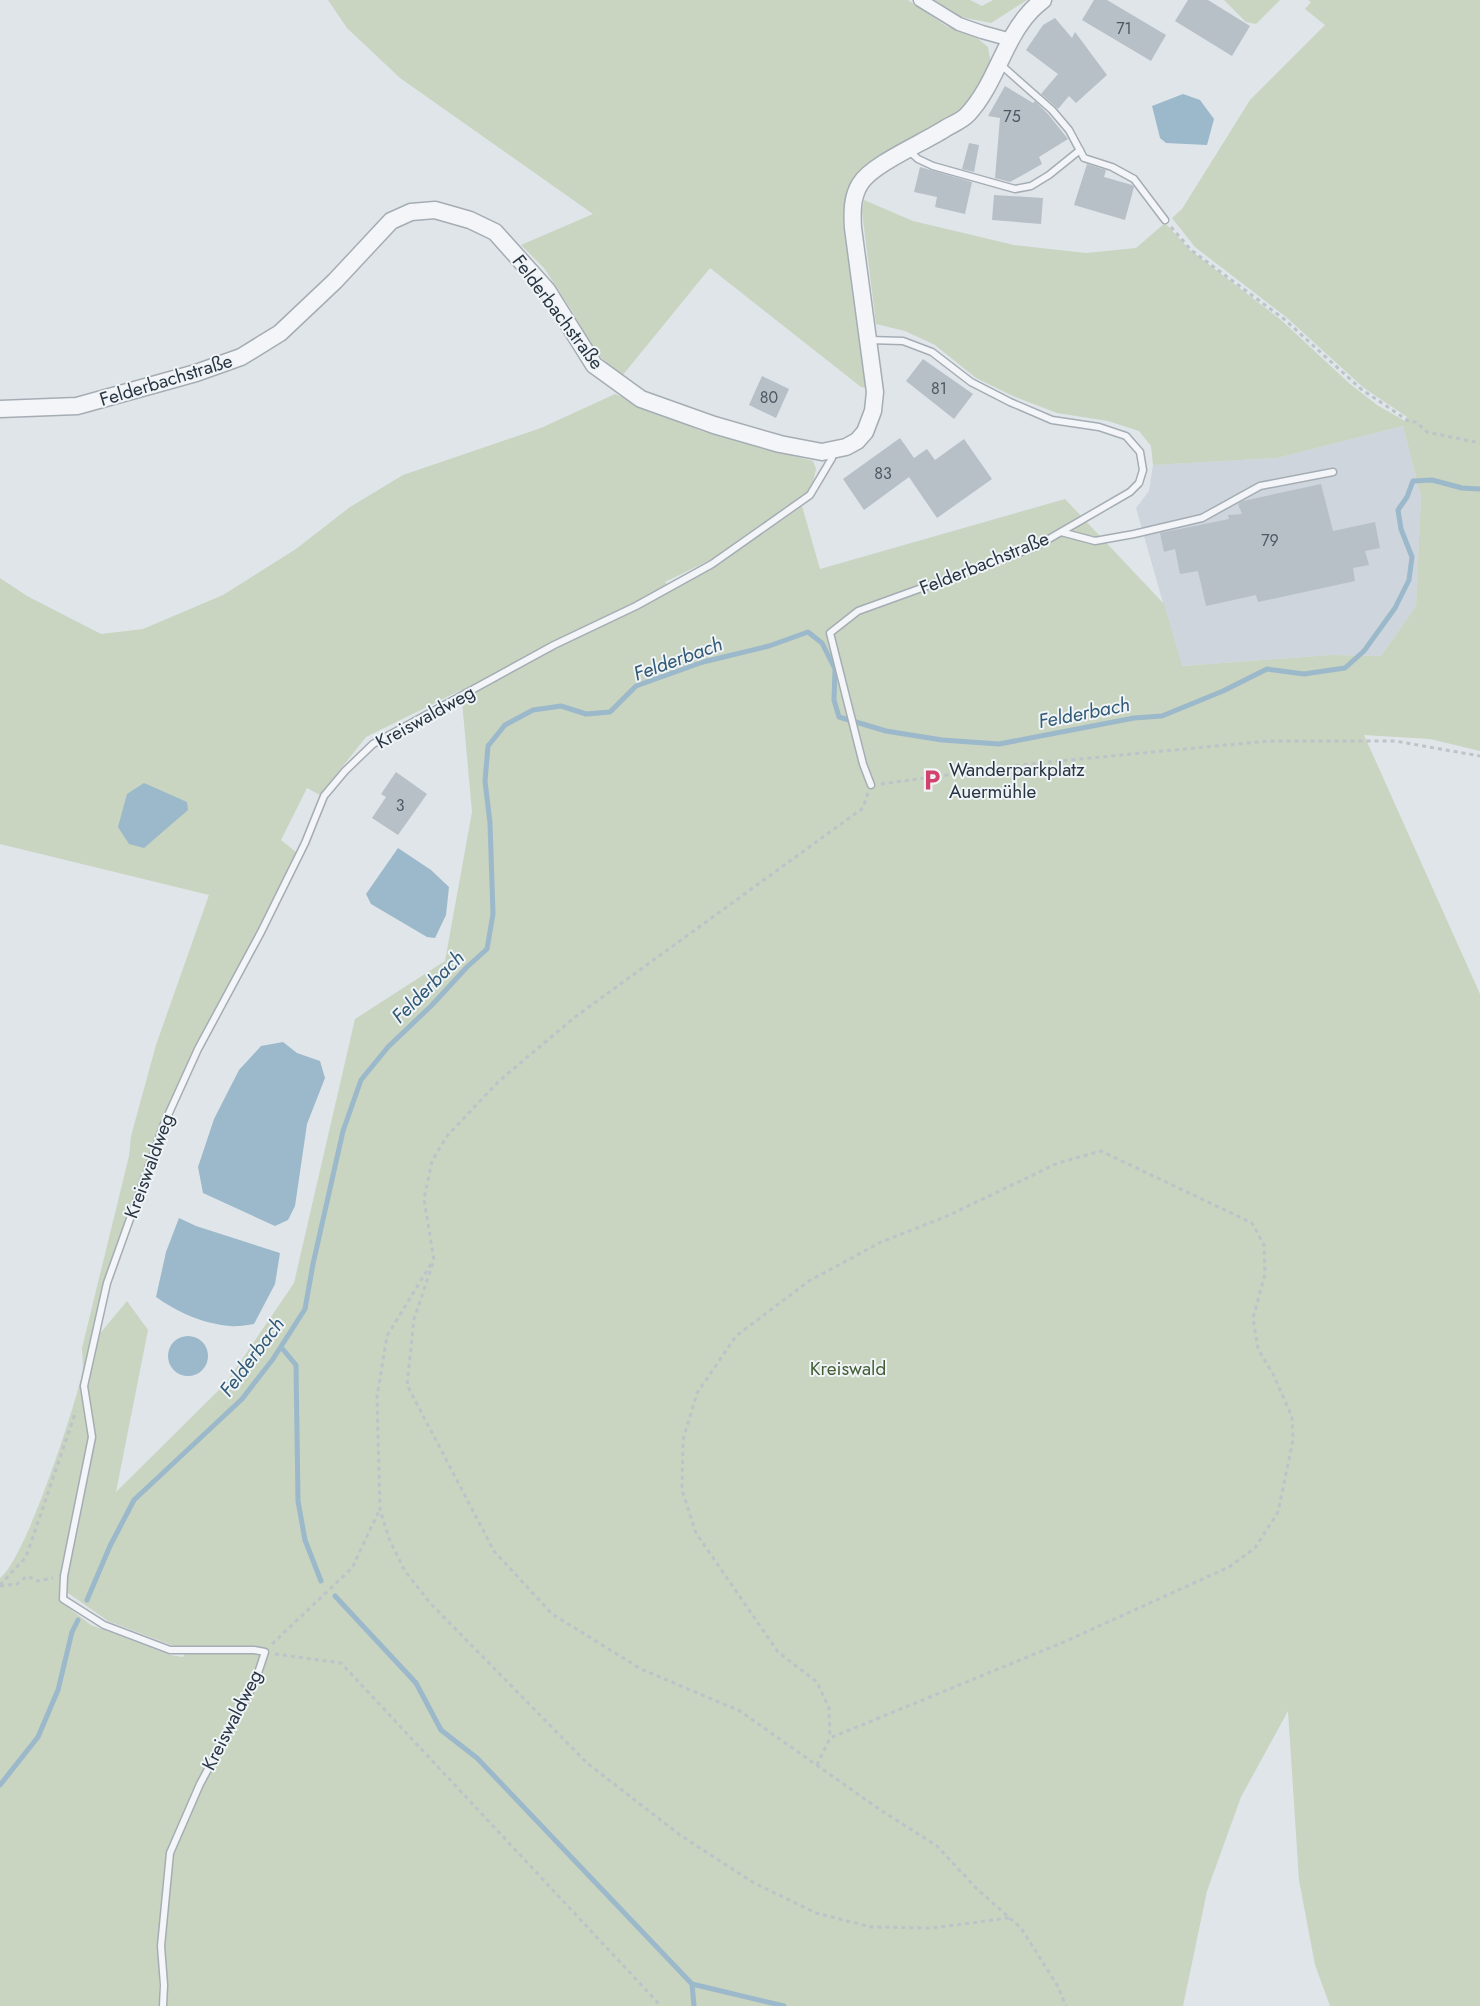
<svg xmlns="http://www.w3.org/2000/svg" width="1480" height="2006" viewBox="0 0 1480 2006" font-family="Jost,sans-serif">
<rect width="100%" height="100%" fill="#e0e5ea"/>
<path fill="#ced5dc" d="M1403,426L1421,496L1416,606L1381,656L1331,655L1181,666L1136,508L1149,491L1153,465L1277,458Z"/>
<path fill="#c9d4c1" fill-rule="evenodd" d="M328,0H908L946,26L977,38L988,47L991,65L965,110L851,187L871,388L861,387L710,268L622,376L595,352L572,311L544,268L521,245L593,214L400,78L347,28Z
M933,0H970L982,6L993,0H1027L991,23L951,15Z
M1224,0H1280L1256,24L1246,22Z
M1308,0H1480V751L1430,739L1364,735L1480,994V2006H1330L1315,1965L1299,1880L1288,1711L1241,1797L1207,1891L1183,2006H165V1941L159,1939V2006H0V1578C25,1560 74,1410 82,1374C84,1366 82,1356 82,1348L129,1156L131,1136L156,1045L209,895L0,844V578L27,596L101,634L143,629L223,595L296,549L350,507L403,475L541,428L615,394L701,431L813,461L816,469L810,495L710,560L665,582L670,588L714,567L802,506L820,569L1065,499L1164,604L1182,666L1331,655L1381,656L1416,606L1421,496L1403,426L1277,458L1153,465L1151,446L1139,431L1108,421L1057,413L1013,396L976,378L935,345L905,331L876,324L862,211L864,200L913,221L1014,245L1086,253L1136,248L1165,223L1190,250L1281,320L1350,384L1377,405L1405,421L1407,417L1364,388L1286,317L1195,247L1172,218L1182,209L1250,100L1325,25L1305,9L1311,2ZM461,690L472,812L445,961L355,1019L294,1283L226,1383L116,1492L148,1330L127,1301L97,1337L105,1284L161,1123L296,852L281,840L307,788L320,795L366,737ZM68,1593L108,1621L187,1651L183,1657L170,1655L91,1625L65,1605Z"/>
<path fill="#9bb9ca" d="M1183,94L1200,100L1214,119L1207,145L1166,143L1160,138L1152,106Z
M144,783L187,802L188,810L144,848L129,844L118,827L127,794Z
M398,848L431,870L449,887L446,915L435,938L427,937L371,904L366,894Z
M283,1042L297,1053L320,1061L325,1078L307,1124L295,1206L288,1220L275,1226L203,1193L198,1167L214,1119L239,1070L261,1046Z
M179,1218L196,1226L280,1253L275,1284L254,1324C246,1325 237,1327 230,1326C204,1324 177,1312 156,1297L166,1252Z
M168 1356a20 20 0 1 1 40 0a20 20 0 1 1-40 0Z"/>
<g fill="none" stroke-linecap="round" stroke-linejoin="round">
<path stroke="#9bb9ca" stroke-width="5" d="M281,1347L296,1365L298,1501L305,1540L321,1581
M335,1596L416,1683L441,1730L477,1758L692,1984L784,2006
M87,1600L110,1546L134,1500L242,1399L273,1359L305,1309L313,1264L343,1131L361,1080L388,1047L432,1005L467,967L487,949L493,914L490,823L485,781L488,746L505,725L533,710L561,706L586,714L610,712L636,686L703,662L769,646L808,632L822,643L835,669L834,700L839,717L886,731L942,740L999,744L1134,718L1162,716L1223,691L1267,669L1304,674L1345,668L1364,651L1395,608L1409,580L1412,557L1401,529L1398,510L1407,497L1413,481L1432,480L1462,488L1480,489
M0,1785L38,1737L58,1690L72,1632L78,1620
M692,1984L694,2006"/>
</g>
<path fill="#b7bfc7" d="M1094,0H1107L1166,35L1151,61L1082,20Z
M1188,0H1208L1250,26L1232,56L1175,21Z
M1055,18L1072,38L1075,32L1107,75L1076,103L1069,96L1058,109L1041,94L1058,74L1026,50L1043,25Z
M1005,86L1033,103L1035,101L1048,114L1068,139L1039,157L1042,164L1010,182L995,178L1000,118L988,116Z
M969,143L979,145L974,172L962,169Z
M1087,164L1106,170L1104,177L1132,185L1134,187L1125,220L1074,205Z
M920,167L972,182L965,214L935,207L937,197L914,192Z
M994,195L1043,198L1041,224L992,220Z
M923,359L973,394L954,419L906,381Z
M762,376L789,389L776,418L749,405Z
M900,438L914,458L927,449L935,460L964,439L992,479L937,518L909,477L864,510L843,479Z
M1321,484L1333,531L1375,522L1380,548L1365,551L1369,565L1353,568L1355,581L1258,602L1256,595L1206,606L1198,571L1180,574L1175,549L1164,552L1160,533L1229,519L1228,515L1242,514L1238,504L1243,501Z
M396,772L427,794L398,835L372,818L386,797L381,794Z"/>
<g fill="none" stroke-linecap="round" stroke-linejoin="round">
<g stroke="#a5adb4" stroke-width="9">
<path id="service" d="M1000,64L1052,110L1069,130L1084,158L1112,167L1134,179L1165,220
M909,151L918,159L933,166L1015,189L1031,186L1049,175L1080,150
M869,340L903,341L932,352L971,382L1010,402L1052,420L1099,427L1126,436L1140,452L1143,470L1139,483L1130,492L1035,547L858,611L830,633L863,764L871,785
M1061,532L1095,541L1134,534L1202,518L1260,486L1333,472
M163,2006L164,1985L161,1946L170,1853L200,1784L255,1682L265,1652L254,1650H170L104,1625L63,1599L64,1576L92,1437L84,1386L107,1283L164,1124L198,1049L261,932L305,843L324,796L345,771L373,744L554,645L636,606L712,564L810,495L832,458V451"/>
</g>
<g stroke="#a5adb4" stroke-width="15">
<path id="minor" d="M920,0L959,24L982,32L1011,40"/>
</g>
<g stroke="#a5adb4" stroke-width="19">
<path id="tertiary" d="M0,409L77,406L196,373L241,357L280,333L335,281L391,221L411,212L435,210L470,220L495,232L547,290L594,365L641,399L714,425L780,444L822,452L846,447L857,441L865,432L873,411L875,392L853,228C852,212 852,197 860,184C872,164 925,142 946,128C953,124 963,120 968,114C995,85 1003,42 1029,13C1033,8 1038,4 1043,0"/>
</g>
<path stroke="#bec3c9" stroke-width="3" stroke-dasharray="4 4" stroke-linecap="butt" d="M1171,227L1191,250L1284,319L1361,389L1410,422H1416L1427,432L1480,443
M881,784L1028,764L1268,741H1395L1480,756
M868,793L863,808L575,1017L499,1081L447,1136L432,1161L424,1199L434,1260L414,1319L407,1385L494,1551L552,1614L641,1669L740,1711L879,1809L937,1846L977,1889L1021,1928L1057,1985L1066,2006
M431,1264L387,1336L377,1397L380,1510L390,1541L405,1571L430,1603L587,1763L680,1835L754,1883L816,1913L871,1927L932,1928L1009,1918
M0,1585L26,1557L76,1411
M0,1586L17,1584L27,1576L38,1581L53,1578
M272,1644L352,1568L379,1511
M275,1654L341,1663L661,2006
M817,1765L830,1738L1064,1642L1229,1567L1255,1548L1278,1512L1293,1440L1292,1417L1273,1374L1258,1349L1253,1318L1265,1274L1264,1245L1252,1223L1101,1151L1058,1163L945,1217L881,1242L809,1281L736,1336L697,1393L683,1440L682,1490L696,1533L778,1652L817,1682L829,1708L830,1738"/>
<use href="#service" stroke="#f3f5f8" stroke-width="6"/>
<use href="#minor" stroke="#f3f5f8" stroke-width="12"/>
<use href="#tertiary" stroke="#f3f5f8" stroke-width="16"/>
</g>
<defs>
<g id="parking-bare" transform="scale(1.725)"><path d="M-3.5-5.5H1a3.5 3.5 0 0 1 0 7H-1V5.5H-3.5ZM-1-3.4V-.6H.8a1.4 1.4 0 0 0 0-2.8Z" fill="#d1436d" stroke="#f0f4f7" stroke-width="2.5" paint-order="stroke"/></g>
</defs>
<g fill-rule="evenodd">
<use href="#parking-bare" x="932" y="780"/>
</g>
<g text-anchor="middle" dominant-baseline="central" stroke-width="4" stroke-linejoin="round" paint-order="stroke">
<g font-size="16" fill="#4c5863">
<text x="1124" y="28">71</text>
<text x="1012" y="116">75</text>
<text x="939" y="388">81</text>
<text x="769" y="397">80</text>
<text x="883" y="473">83</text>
<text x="1270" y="540">79</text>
<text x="400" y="805">3</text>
</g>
<g font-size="19" fill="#283542" stroke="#f0f4f7">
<text transform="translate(558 312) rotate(53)">Felderbachstraße</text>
<text transform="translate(166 380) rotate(-17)">Felderbachstraße</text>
<text transform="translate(984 563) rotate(-22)">Felderbachstraße</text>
<text transform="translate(425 717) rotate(-29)">Kreiswaldweg</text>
<text transform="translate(149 1166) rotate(-70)">Kreiswaldweg</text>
<text transform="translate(232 1720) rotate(-63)">Kreiswaldweg</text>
</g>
<g font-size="19" fill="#283542" stroke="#f0f4f7" text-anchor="start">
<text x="949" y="769">Wanderparkplatz<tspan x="949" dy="22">Auermühle</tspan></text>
</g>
<g font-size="19" fill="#435e35" stroke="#f0f4f7">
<text x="848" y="1368">Kreiswald</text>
</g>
<g font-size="20" font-style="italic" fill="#315a76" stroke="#f0f4f7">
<text transform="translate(678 659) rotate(-20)">Felderbach</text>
<text transform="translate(1084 713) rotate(-11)">Felderbach</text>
<text transform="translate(428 987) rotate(-45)">Felderbach</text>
<text transform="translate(252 1357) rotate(-53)">Felderbach</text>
</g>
</g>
</svg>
